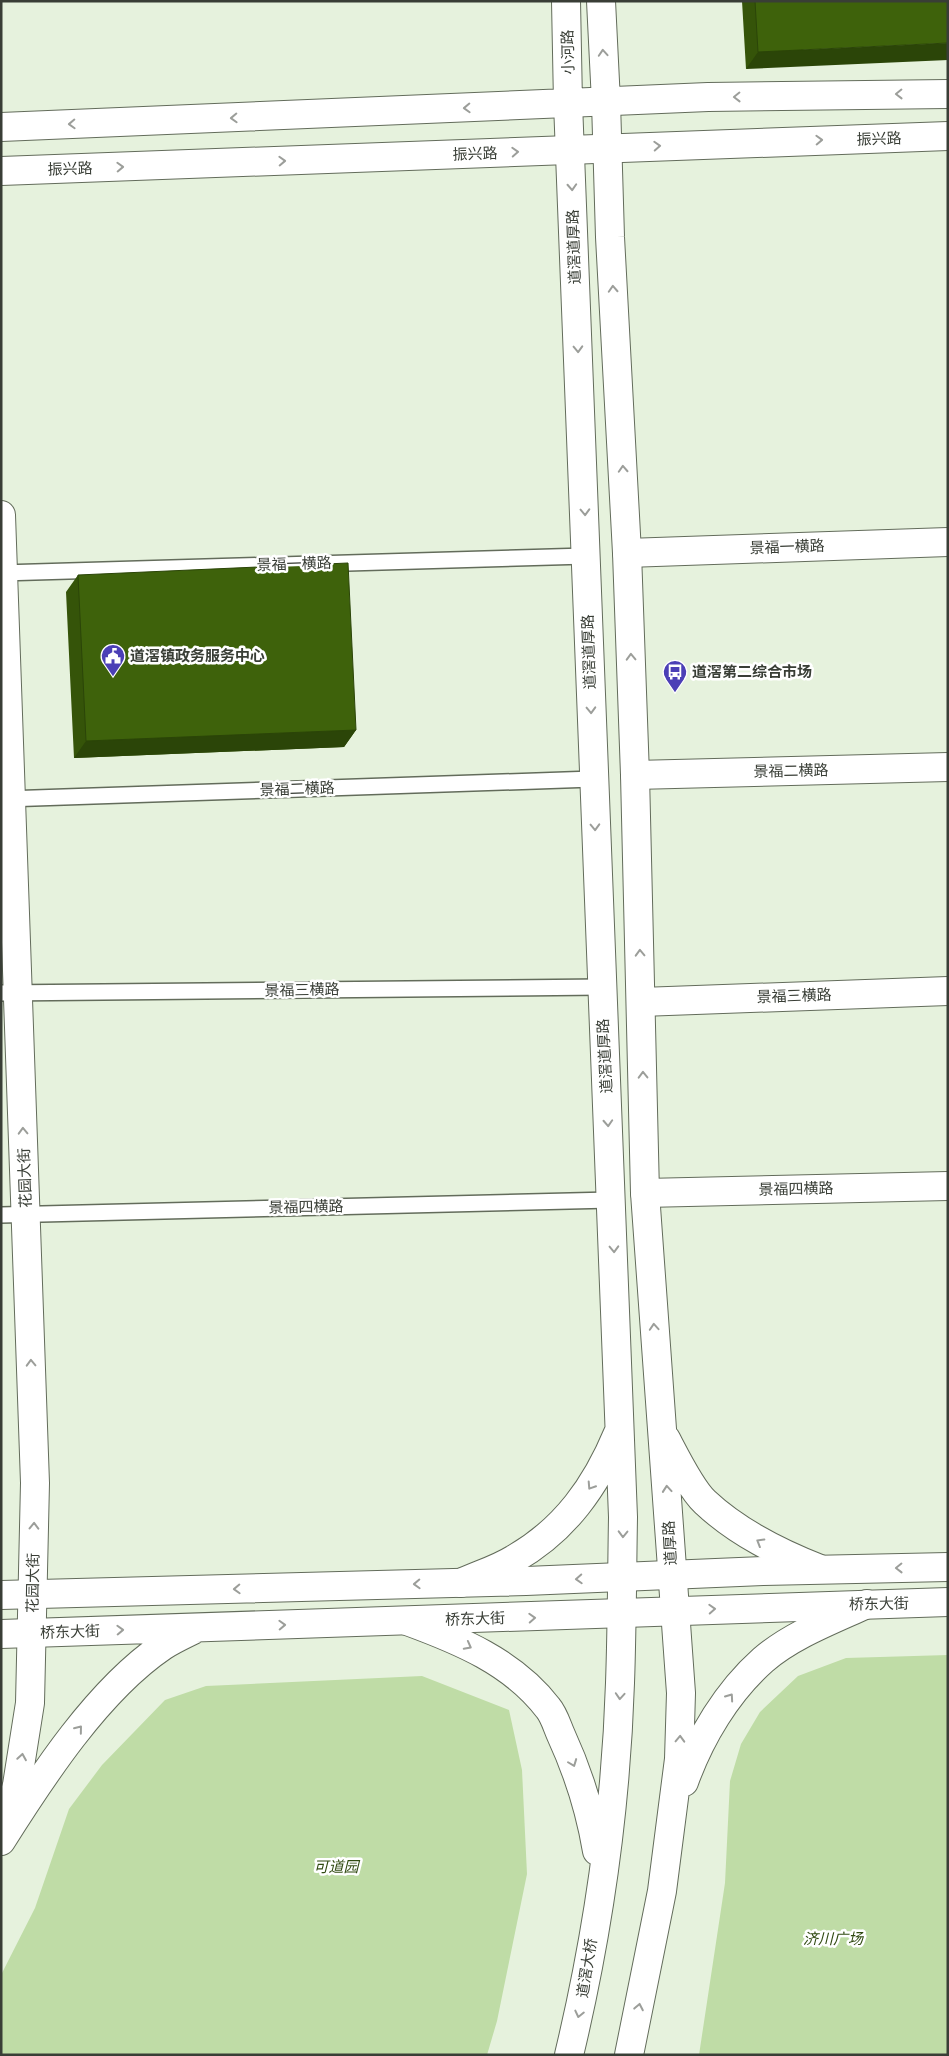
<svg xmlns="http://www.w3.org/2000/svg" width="949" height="2056" viewBox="0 0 949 2056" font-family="Bitter,'Noto Sans SC',serif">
<rect width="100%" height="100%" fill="#e6f2dd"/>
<path fill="#bfdca6" d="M948,1655V2055H699L725,1883L730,1781L741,1744L760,1712L798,1676L846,1658Z
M422,1676L509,1710L522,1770L527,1874L497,2021L487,2055H1V1975L35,1908L69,1809L102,1765L165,1700L206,1686Z"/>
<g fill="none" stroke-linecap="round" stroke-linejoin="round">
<g stroke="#636c5b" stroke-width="18">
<path id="service" d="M1,573L586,556
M5,799L593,779
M1,993L602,987
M1,1215L611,1200"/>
</g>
<g stroke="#636c5b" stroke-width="30">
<path id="minor" d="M1,515L35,1483L30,1703L17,1785L4,1830
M627,553L948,542
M635,775L948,767
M641,1002L948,991
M645,1193L948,1186"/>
</g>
<g stroke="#636c5b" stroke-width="30">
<path id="tertiary" d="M566,1L568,103
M601,1L606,102
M1,127L708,97L948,94
M1,171L948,136
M1,1595L526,1581L763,1571L948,1567
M1,1634L948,1602
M1,1841C42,1776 98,1690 163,1646C172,1640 183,1635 193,1630"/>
</g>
<g stroke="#636c5b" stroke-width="30">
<path id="secondary" d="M606,102L610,237L627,553L635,775L645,1193L681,1693L679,1759L662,1891L629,2055
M568,103L623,1517C622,1572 622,1628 620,1683C616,1808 598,1934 569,2055
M666,1439C675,1456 691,1489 705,1502C738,1533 779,1553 820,1569
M461,1583C478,1575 498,1569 514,1559C565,1530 596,1486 618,1433
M407,1621C459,1640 513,1662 548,1708C554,1715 557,1726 561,1735C579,1774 590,1809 597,1851
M684,1782C700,1737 727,1692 763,1660C792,1635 832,1620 867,1604"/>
</g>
<use href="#service" stroke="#fff" stroke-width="15"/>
<use href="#minor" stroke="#fff" stroke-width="28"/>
<use href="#tertiary" stroke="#fff" stroke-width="28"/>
<use href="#secondary" stroke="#fff" stroke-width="28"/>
</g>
<path fill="#355409" d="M742,1H948L746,69Z
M78,575L356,730L344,747L74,758L66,592Z"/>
<path fill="#2b4508" d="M948,43V60L746,69L758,52Z
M356,730L344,747L74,758L86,741Z"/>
<path fill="#3e620b" stroke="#2b4508" d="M755,1H948V43L758,52Z
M348,563L356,730L86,741L78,575Z"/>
<defs><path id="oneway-chevron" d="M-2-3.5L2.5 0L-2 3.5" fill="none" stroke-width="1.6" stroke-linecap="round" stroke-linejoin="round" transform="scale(1.25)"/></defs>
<g stroke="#9c9e9a">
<use href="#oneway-chevron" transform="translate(603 53) rotate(-94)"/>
<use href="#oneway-chevron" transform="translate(899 94) rotate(179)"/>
<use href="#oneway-chevron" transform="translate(737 97) rotate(179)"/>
<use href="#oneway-chevron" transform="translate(467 108) rotate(178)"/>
<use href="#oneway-chevron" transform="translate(234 118) rotate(178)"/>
<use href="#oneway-chevron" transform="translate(72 124) rotate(178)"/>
<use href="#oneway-chevron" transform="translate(819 140) rotate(-2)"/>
<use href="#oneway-chevron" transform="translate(657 146) rotate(-3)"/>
<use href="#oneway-chevron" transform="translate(515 152) rotate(-3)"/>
<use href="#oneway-chevron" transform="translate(282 161) rotate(-2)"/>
<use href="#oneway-chevron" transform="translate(120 167) rotate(-2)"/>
<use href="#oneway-chevron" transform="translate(572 187) rotate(87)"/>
<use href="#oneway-chevron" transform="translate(613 289) rotate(-93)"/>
<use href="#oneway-chevron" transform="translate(578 349) rotate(88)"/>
<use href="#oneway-chevron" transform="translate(623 469) rotate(-93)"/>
<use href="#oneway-chevron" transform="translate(585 512) rotate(88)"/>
<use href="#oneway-chevron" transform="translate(631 657) rotate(-92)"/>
<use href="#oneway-chevron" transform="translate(591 710) rotate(88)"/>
<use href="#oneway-chevron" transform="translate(595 827) rotate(88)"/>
<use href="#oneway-chevron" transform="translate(640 953) rotate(-92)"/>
<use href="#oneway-chevron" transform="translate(643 1075) rotate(-91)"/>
<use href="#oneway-chevron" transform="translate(608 1123) rotate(87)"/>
<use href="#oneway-chevron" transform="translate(23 1131) rotate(-92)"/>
<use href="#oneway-chevron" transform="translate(614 1249) rotate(88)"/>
<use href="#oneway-chevron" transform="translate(654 1327) rotate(-94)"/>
<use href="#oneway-chevron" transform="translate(31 1363) rotate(-92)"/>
<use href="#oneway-chevron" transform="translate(591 1486) rotate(123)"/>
<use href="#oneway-chevron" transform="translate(667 1489) rotate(-95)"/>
<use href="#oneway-chevron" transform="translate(34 1526) rotate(-89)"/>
<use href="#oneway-chevron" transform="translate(623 1534) rotate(91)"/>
<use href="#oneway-chevron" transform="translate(760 1542) rotate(-149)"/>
<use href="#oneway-chevron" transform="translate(899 1568) rotate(179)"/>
<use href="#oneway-chevron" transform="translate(579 1579) rotate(177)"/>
<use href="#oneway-chevron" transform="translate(417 1584) rotate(178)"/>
<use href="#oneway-chevron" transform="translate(237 1589) rotate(178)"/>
<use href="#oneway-chevron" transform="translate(712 1609) rotate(-3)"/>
<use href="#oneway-chevron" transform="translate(532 1618) rotate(-3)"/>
<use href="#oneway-chevron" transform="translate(282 1625) rotate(-2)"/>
<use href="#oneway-chevron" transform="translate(120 1630) rotate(-2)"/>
<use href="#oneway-chevron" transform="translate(468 1646) rotate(28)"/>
<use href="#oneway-chevron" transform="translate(620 1696) rotate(94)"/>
<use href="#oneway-chevron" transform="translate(730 1697) rotate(-55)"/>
<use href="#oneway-chevron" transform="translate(79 1729) rotate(-51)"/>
<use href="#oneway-chevron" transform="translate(680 1739) rotate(-88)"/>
<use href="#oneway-chevron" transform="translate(22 1757) rotate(-81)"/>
<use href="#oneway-chevron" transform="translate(573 1763) rotate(69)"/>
<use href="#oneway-chevron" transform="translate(639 2007) rotate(-79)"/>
<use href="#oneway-chevron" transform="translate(579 2014) rotate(103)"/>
</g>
<defs>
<g id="civic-pin" transform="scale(1.25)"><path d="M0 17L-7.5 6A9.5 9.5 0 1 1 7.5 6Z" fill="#4b3fb6" stroke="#fff"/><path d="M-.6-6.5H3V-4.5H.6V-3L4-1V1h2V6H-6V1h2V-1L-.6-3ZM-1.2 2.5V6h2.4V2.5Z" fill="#fff"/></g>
<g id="bus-pin" transform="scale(1.25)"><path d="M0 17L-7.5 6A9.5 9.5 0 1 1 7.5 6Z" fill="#4b3fb6" stroke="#fff"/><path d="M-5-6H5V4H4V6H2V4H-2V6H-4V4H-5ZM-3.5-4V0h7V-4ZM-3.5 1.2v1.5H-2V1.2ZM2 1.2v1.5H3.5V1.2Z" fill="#fff"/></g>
</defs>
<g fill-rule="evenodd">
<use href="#civic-pin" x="113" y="656"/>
<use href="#bus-pin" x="675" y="672"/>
</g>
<g text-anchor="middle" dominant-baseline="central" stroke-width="5" stroke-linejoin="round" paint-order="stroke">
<g font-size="15" fill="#393e36" stroke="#fff">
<text transform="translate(568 52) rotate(-91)">小河路</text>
<text transform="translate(879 139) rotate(-2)">振兴路</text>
<text transform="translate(475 154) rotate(-2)">振兴路</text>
<text transform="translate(70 169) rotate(-2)">振兴路</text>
<text transform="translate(574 247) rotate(-92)">道滘道厚路</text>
<text transform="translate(787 547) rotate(-2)">景福一横路</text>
<text transform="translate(294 564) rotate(-2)">景福一横路</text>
<text transform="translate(589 652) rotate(-92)">道滘道厚路</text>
<text transform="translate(791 771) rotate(-1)">景福二横路</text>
<text transform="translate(297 789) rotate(-2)">景福二横路</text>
<text transform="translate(302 990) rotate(-1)">景福三横路</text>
<text transform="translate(794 996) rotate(-2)">景福三横路</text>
<text transform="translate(605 1056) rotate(-93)">道滘道厚路</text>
<text transform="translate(25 1178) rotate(-92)">花园大街</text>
<text transform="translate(796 1189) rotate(-1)">景福四横路</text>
<text transform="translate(306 1207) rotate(-1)">景福四横路</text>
<text transform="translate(670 1543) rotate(-93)">道厚路</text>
<text transform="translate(33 1583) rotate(-89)">花园大街</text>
<text transform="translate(879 1604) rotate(-1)">桥东大街</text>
<text transform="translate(475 1619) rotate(-2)">桥东大街</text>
<text transform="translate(70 1632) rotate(-2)">桥东大街</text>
<text transform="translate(587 1968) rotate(-81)">道滘大桥</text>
</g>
<g font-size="15" font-weight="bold" fill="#393e36" stroke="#fff" text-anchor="start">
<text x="130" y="656">道滘镇政务服务中心</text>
<text x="692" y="672">道滘第二综合市场</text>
</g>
<g font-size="15" font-style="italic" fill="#304a11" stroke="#fff">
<text x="336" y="1867">可道园</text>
<text x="833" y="1939">济川广场</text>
</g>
</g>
<rect width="949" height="2056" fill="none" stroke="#393e36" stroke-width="5"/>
</svg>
